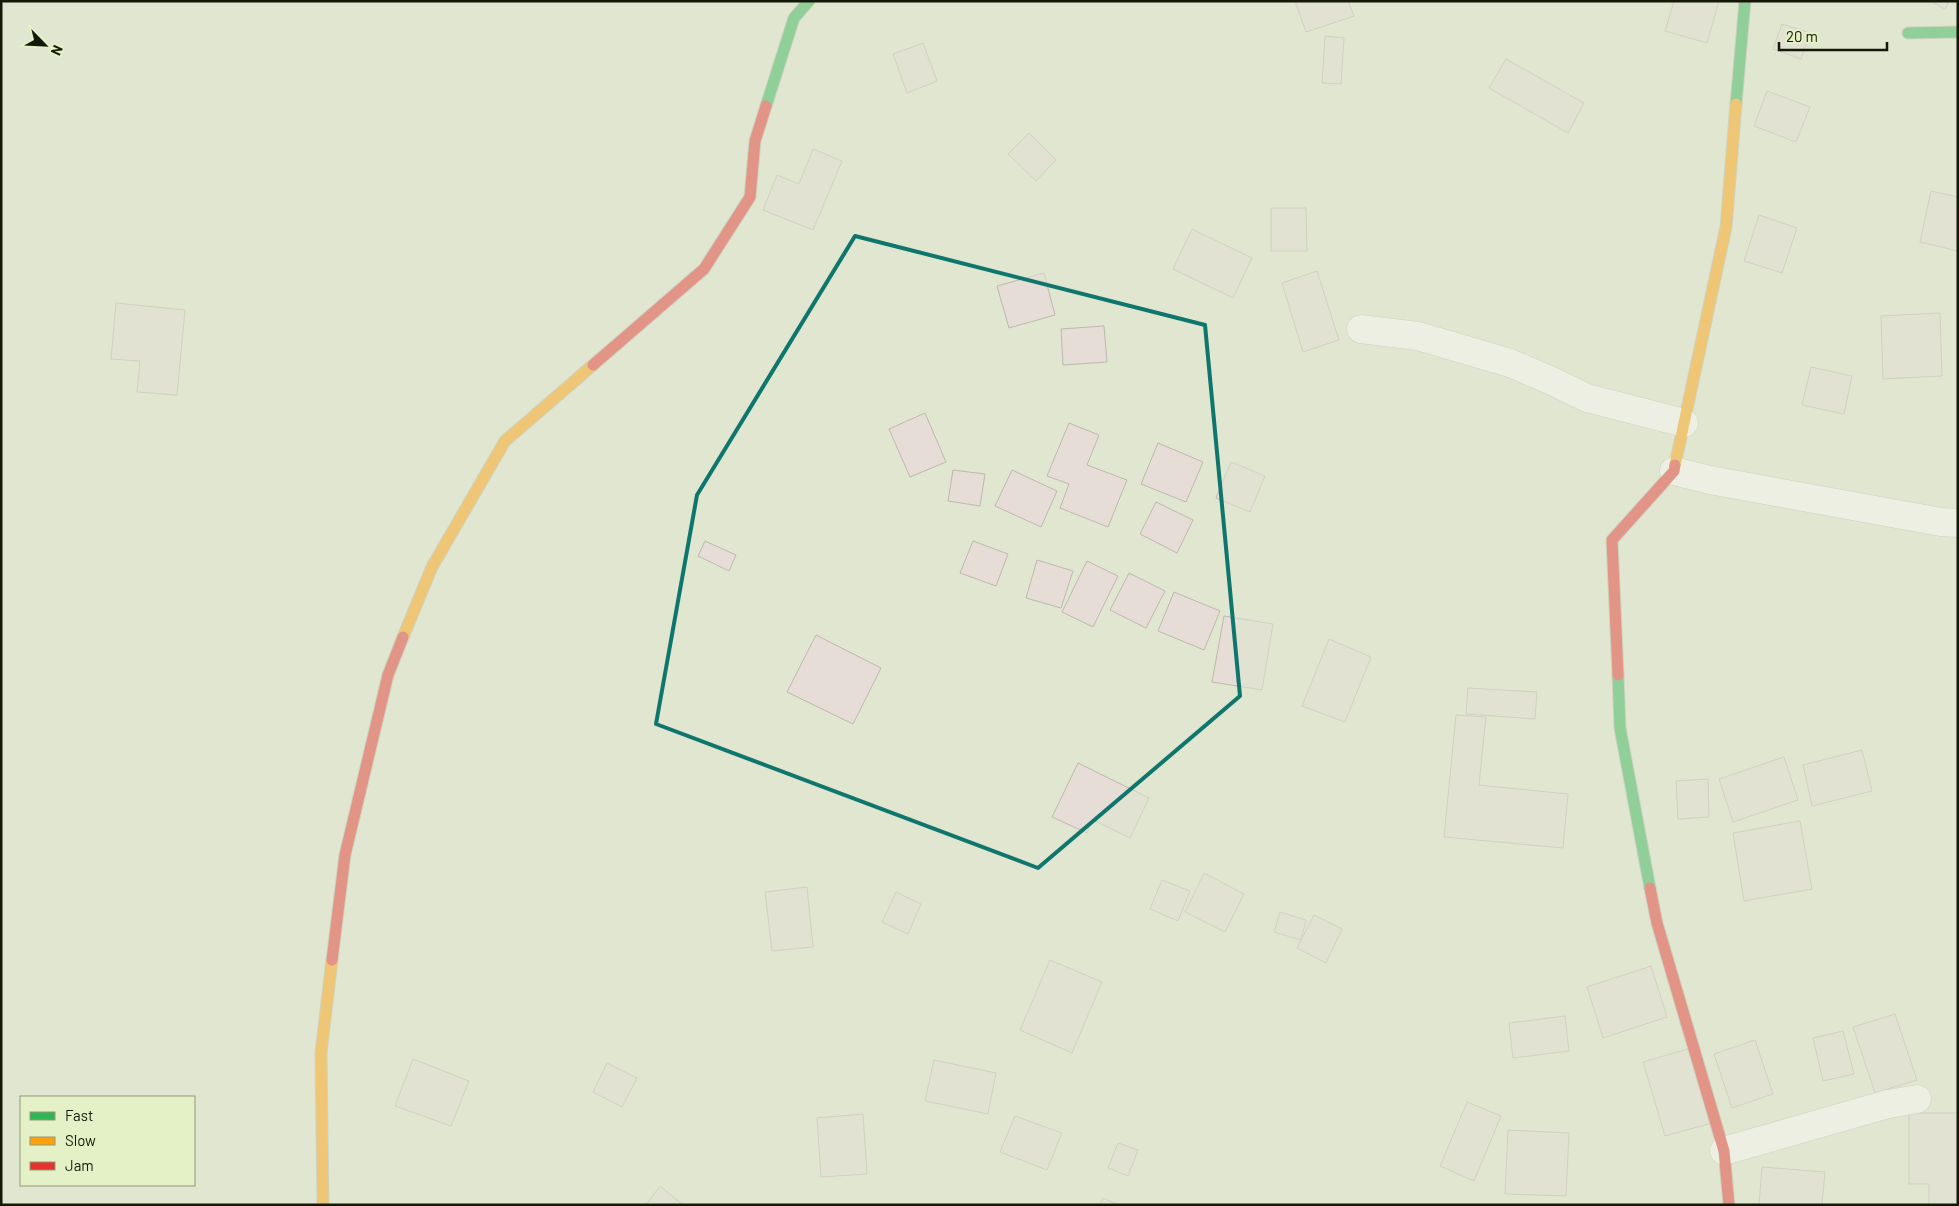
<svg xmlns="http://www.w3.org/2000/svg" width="1959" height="1206" viewBox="0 0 1959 1206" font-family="Barlow,sans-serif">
<rect width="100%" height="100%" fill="#e0e6cf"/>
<path fill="#e5ddd6" stroke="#beb8b0" d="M1295,1H1348L1354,16L1306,32Z
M1674,1H1719L1707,43L1665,31Z
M1930,1H1949L1945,9Z
M1782,24L1810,33L1801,59L1773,49Z
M1325,36L1344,38L1341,84L1322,83Z
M923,43L937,81L907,93L893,54Z
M1506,59L1584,103L1568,133L1489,88Z
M1767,91L1810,107L1796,142L1754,126Z
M1029,133L1056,160L1036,181L1008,154Z
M813,149L842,161L813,230L763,210L777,175L799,184Z
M1931,191L1958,197V251L1920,242Z
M1271,208H1306L1307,251H1271Z
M1759,215L1797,228L1782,273L1744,261Z
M1192,229L1252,258L1233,298L1173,269Z
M1317,271L1339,340L1303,352L1282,283Z
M1044,273L1055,315L1009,328L997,286Z
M116,303L185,310L177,395L137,392L140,361L111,359Z
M1940,313L1942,376L1883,379L1881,316Z
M1104,326L1107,362L1063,365L1061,329Z
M1811,367L1852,376L1844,414L1802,405Z
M925,413L946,462L910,477L889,429Z
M1069,423L1099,435L1087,465L1127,480L1108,527L1060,508L1069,484L1047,476Z
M1158,443L1203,462L1186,502L1141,484Z
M1231,462L1265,476L1250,512L1216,498Z
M953,470L985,474L980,506L948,501Z
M1012,470L1057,491L1041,527L995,506Z
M1156,502L1193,520L1177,553L1140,534Z
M705,541L736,555L729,571L698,556Z
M973,541L1008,554L996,586L960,573Z
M1037,560L1073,571L1061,608L1026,598Z
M1087,561L1118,576L1093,627L1062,612Z
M1129,573L1165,591L1146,628L1110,610Z
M1174,592L1220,611L1204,650L1158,631Z
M1224,616L1273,624L1262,690L1212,682Z
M816,635L881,668L853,724L787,692Z
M1329,639L1371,657L1345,722L1302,706Z
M1468,688L1537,692L1535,719L1466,714Z
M1456,715L1486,717L1479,785L1568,794L1563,848L1444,837Z
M1862,750L1872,791L1812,806L1803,765Z
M1784,757L1798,800L1733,822L1719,779Z
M1078,763L1149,798L1130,838L1093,820L1087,833L1052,817Z
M1708,779L1709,817L1678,819L1676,781Z
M1800,821L1812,889L1744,901L1733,833Z
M1204,873L1244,894L1225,932L1185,912Z
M1162,880L1190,891L1178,921L1150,909Z
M807,887L813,947L772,951L765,892Z
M896,892L921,904L908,934L882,922Z
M1280,912L1306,920L1301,940L1274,932Z
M1314,915L1342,929L1326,963L1297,948Z
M1050,960L1102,982L1072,1053L1020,1030Z
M1651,966L1667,1017L1603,1038L1587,987Z
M1895,1014L1917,1080L1875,1093L1853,1027Z
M1565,1016L1569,1051L1513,1058L1509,1023Z
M1843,1031L1854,1074L1823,1081L1813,1038Z
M1755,1040L1773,1094L1732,1108L1714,1054Z
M1691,1048L1712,1123L1665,1136L1643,1062Z
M413,1059L469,1081L451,1126L395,1106Z
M934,1060L996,1073L988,1114L925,1101Z
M607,1063L637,1078L622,1107L593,1092Z
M1467,1102L1501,1116L1474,1181L1440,1166Z
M1909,1113H1958V1205H1929V1184H1909Z
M863,1114L867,1174L821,1177L817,1118Z
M1015,1116L1062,1133L1047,1170L1000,1152Z
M1508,1130L1569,1133L1566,1196L1505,1194Z
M1118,1143L1138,1150L1128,1176L1108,1168Z
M1762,1167L1825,1172L1822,1205H1759Z
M660,1186L683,1205H646Z
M1103,1198L1119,1205H1100Z"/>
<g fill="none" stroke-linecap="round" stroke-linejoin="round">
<g stroke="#b8bdab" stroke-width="29">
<path id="street" d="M1361,329L1418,336L1510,363L1552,381L1587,398L1684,423
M1674,471L1710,480L1941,522L1958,523
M1724,1151L1888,1104L1917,1099"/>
</g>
<g stroke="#b8bdab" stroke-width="13">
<path id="fast" d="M1908,33L1958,32
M1736,104L1745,1
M766,106L794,18L809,1
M1618,675L1620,728L1650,888"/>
</g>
<g stroke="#b8bdab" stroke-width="13">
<path id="slow" d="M1675,465L1726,227L1736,104
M403,637L432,567L505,441L593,365
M323,1205L321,1053L332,960"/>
</g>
<g stroke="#b8bdab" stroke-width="13">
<path id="jam" d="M593,365L704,269L750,197L755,141L766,106
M1618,675L1612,540L1674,471L1675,465
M1650,888L1657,923L1724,1151L1729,1205
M332,960L345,855L388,675L403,637"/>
</g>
<use href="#street" stroke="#fafbf8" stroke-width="28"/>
<use href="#fast" stroke="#30b455" stroke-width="11"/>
<use href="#slow" stroke="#ff9f0a" stroke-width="11"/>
<use href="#jam" stroke="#e5322d" stroke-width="11"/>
</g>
<path d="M0 0H1959V1206H0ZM855,236L1205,325L1240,696L1038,868L656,724L697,495Z" fill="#e0e6cf" fill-opacity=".55" fill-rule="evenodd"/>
<path fill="none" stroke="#0f766e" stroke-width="4" stroke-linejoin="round" d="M855,236L1205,325L1240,696L1038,868L656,724L697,495Z"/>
<rect width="1959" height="1206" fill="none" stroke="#141808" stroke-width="5"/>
<rect x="20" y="1096" width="175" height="90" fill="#e4f0c5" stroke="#919a79"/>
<rect x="30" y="1112" width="25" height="8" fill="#30b455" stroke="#919a79"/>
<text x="65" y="1121" font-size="15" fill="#141808">Fast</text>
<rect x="30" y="1137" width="25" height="8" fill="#ff9f0a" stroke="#919a79"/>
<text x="65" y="1146" font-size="15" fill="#141808">Slow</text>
<rect x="30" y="1162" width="25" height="8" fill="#e5322d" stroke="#919a79"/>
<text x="65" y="1171" font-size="15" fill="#141808">Jam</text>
<g transform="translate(45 45) rotate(114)" stroke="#e4f0c5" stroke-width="4" paint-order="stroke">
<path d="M0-4L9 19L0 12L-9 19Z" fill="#141808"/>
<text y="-8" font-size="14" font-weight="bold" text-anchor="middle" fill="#141808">N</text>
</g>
<path d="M1779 42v8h108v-8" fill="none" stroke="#141808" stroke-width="2.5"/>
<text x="1786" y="42" font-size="15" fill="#141808" stroke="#e4f0c5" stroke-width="4" paint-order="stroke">20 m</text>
</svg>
